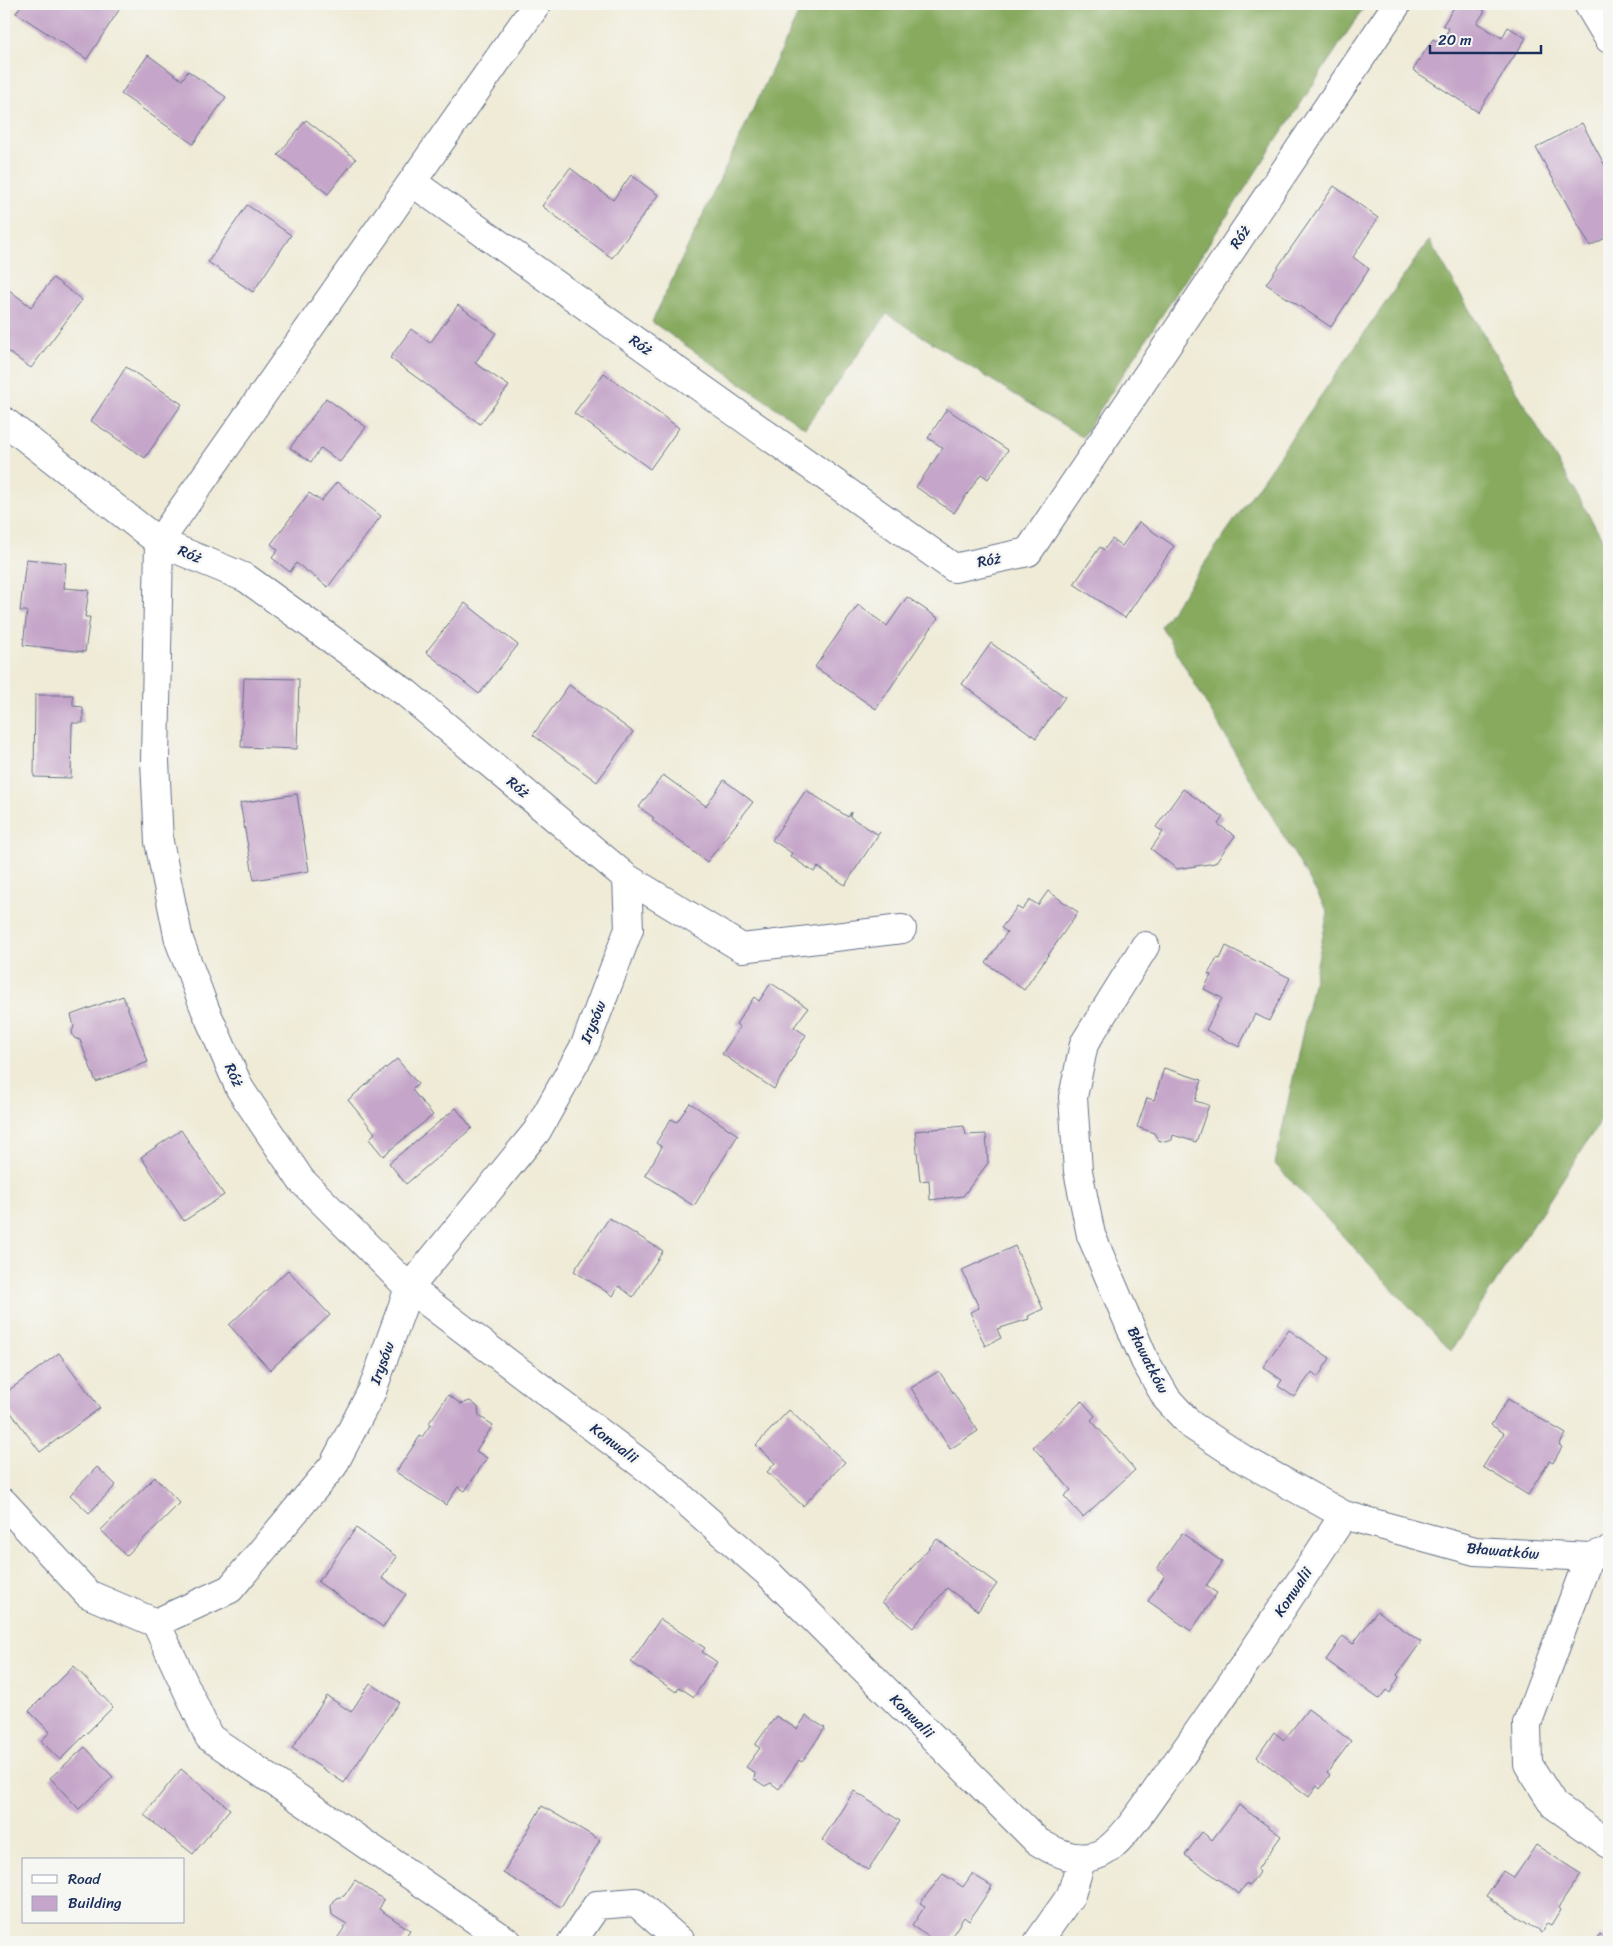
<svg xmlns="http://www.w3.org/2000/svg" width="1613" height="1946" viewBox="0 0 1613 1946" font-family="Sriracha,sans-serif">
<rect width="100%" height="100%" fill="#f6f6f2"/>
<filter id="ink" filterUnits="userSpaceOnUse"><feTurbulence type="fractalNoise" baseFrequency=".02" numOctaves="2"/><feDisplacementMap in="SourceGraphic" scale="10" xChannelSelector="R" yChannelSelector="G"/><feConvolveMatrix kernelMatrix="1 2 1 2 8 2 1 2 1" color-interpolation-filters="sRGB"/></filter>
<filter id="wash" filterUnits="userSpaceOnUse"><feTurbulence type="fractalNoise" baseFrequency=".0096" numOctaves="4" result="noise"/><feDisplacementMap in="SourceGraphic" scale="20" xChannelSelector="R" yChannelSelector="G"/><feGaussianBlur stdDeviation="1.12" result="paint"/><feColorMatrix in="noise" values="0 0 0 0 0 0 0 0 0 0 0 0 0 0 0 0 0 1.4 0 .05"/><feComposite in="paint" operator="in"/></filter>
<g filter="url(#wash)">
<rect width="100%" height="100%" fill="#efebd7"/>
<path fill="#87aa5e" stroke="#516c5e" d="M803,4H1366L1082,437L887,314L805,428L652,322Z
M1429,240L1609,550V1108L1451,1351L1275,1164L1328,912L1161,626Z"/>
<g id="blocks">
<path fill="#c5a5c9" d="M22,4H110L119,10L87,59L16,13Z
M1456,4H1474L1485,11L1477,23L1502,38L1508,27L1526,38L1478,112L1413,70L1433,39L1440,43L1449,29L1443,25Z
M148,55L182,80L188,71L226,97L193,144L121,94Z
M306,120L356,159L328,194L278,155Z
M1582,123L1609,173V236L1590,246L1536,148Z
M570,168L613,200L631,175L658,195L612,258L542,206Z
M1334,186L1378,218L1353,257L1369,269L1331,327L1266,284Z
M247,205L291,235L253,292L208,262Z
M53,278L82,300L31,368L4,349V286L31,307Z
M458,305L496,333L475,363L509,386L480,424L390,358L411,329L430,343Z
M126,367L182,404L145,458L91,421Z
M604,373L679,428L650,469L574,413Z
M326,398L366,427L340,462L321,448L311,462L290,448Z
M947,409L1008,450L988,479L981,474L954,513L916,487L943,448L928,438Z
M337,482L381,516L328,587L296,563L290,572L272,558L278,550L271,544L309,493L321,501Z
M1139,522L1174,546L1125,618L1074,584L1100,547L1104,550L1112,539L1122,546Z
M26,559L66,563L64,588L89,590L85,617H90L85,652L23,645L27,611H20Z
M907,597L938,618L876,709L815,667L858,605L887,626Z
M465,603L518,645L479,694L426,652Z
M991,643L1065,697L1036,738L962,684Z
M244,678L299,679L297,749L241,747Z
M569,685L633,732L597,782L533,735Z
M35,695H73V706L83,707V723H72L71,778L34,777Z
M663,775L706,806L724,780L753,802L707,862L652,820L654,818L639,807Z
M1183,789L1223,817L1218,824L1235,836L1215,863L1177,869L1151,849L1163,832L1156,827Z
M806,790L848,817L851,812L850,817L877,834L880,832L845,885L818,867L814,872L790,856L792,853L772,840Z
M297,794L309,871L254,880L240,803Z
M1048,891L1078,912L1024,990L986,963L1007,932L1001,928L1017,907L1022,910L1030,900L1038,905Z
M1226,946L1290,978L1269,1021L1255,1014L1239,1047L1206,1030L1222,998L1204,989L1211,975L1208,974L1217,958L1220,959Z
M771,983L808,1008L794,1027L806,1035L774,1089L722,1054L740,1027L736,1024L754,997L759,1001Z
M123,996L148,1062L96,1082L80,1040L74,1038L72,1032L74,1026L71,1015Z
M397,1059L418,1084L412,1090L433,1115L383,1156L369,1139L375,1133L348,1100Z
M1164,1068L1202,1080L1195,1101L1209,1105L1196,1142L1173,1135L1172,1140L1165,1142L1158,1140L1154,1133L1137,1127L1147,1098L1154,1100Z
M690,1103L738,1135L694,1206L645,1175L662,1147L656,1143L671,1119L677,1122Z
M456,1108L472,1128L406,1184L389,1163Z
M964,1126L966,1135L986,1134L988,1163L963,1196L930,1200L929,1180L920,1181L915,1131Z
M181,1130L224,1195L184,1221L141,1157Z
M609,1218L663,1251L633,1297L619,1286L613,1296L574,1271Z
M1015,1246L1043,1309L1028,1316L1029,1319L997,1329L1001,1338L985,1346L970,1312L979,1308L962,1270Z
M288,1270L330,1315L270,1370L229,1325Z
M1289,1330L1330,1358L1318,1377L1312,1372L1294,1397L1278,1386L1282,1380L1263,1367Z
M59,1353L100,1408L40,1452L4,1403V1394Z
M939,1371L978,1431L950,1449L911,1388Z
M448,1395L461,1404L470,1401L478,1407L479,1416L493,1425L476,1451L487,1458L465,1491L458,1487L446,1505L396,1472L420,1436L422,1437L431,1424L429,1423Z
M1508,1399L1566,1434L1559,1445L1562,1447L1553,1463L1549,1461L1528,1495L1483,1467L1504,1433L1491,1425Z
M1082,1401L1095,1416L1091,1420L1135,1470L1083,1517L1064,1496L1071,1490L1033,1447Z
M789,1410L845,1462L803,1506L767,1472L775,1463L756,1445Z
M97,1467L116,1485L89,1513L70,1495Z
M155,1477L180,1503L126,1556L101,1530Z
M356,1528L397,1557L382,1578L406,1594L383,1627L318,1582Z
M1182,1533L1222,1562L1206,1586L1217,1593L1191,1631L1148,1601L1165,1575L1157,1569Z
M937,1539L997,1584L978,1611L947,1588L913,1628L882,1602Z
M4,1603L9,1609L4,1614Z
M1377,1611L1421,1642L1397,1675L1399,1677L1390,1693L1386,1690L1379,1699L1326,1660L1343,1636L1353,1644Z
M660,1619L705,1648L702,1652L717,1662L694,1697L679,1687L676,1692L631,1662Z
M74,1666L113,1707L60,1760L41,1741L50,1732L29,1711Z
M370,1683L399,1702L344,1783L292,1748L327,1696L351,1712Z
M1308,1709L1351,1741L1327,1773L1330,1775L1320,1789L1317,1786L1309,1797L1257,1757L1274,1732L1284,1740Z
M776,1716L797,1729L806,1716L825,1728L802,1762L799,1760L779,1789L771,1783L765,1786L754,1779L755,1773L746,1767L760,1748L755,1745Z
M85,1747L113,1777L79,1809L50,1778Z
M181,1769L230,1809L193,1854L144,1815Z
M854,1791L900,1821L868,1870L822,1840Z
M1239,1805L1281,1836L1257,1870L1259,1872L1250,1886L1246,1884L1239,1894L1185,1855L1202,1832L1212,1840Z
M542,1806L600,1840L561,1907L503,1873Z
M1536,1845L1581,1874L1558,1908L1560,1910L1551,1925L1547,1923L1541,1933L1486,1896L1503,1871L1514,1878Z
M943,1874L963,1887L972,1874L992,1886L969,1921L964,1917L948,1942H937L912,1926L925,1906L920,1903Z
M355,1880L384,1900L379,1909L410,1930L402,1942H340L336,1940L347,1924L332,1915L331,1906L336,1898L344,1896Z
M1600,1935L1609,1941V1942H1595Z"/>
</g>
</g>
<g filter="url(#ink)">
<use href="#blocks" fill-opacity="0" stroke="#657188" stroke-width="1"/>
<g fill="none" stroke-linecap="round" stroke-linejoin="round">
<g stroke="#657188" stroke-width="30">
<path id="minor" d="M537,4L159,542L155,761L159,842L179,940L205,1009L240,1089L301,1180L409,1288L656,1475L769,1574L1037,1841C1057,1854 1084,1866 1107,1850C1128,1835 1155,1791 1171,1770C1231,1687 1287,1601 1344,1515
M1588,4L1609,39
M412,182L954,568L1028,552L1397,4
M4,421L159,542L246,578L406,693L627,878L742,948L902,929
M1145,946L1084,1044L1073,1097L1078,1171L1091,1235L1145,1361L1167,1399L1191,1425L1243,1459L1344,1515L1475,1551L1589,1557L1609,1551
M4,1503L88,1594L156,1623L230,1589L333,1466L372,1391L409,1288L537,1131L585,1045L629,929L627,878
M1589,1557L1527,1724L1528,1764L1554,1805L1609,1844
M156,1623L209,1737L508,1942
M572,1942L597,1905L636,1902L681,1942
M1038,1942L1071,1895L1082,1858"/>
</g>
<use href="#minor" stroke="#fff" stroke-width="28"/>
</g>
</g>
<g text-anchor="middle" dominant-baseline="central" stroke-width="5" stroke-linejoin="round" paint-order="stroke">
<g font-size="15" fill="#1b2f5e" stroke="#f6f6f2">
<text transform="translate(1240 237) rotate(-56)">Róż</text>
<text transform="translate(641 345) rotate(35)">Róż</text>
<text transform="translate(190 554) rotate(23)">Róż</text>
<text transform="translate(989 560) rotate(-12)">Róż</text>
<text transform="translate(518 787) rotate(40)">Róż</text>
<text transform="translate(593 1022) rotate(-68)">Irysów</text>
<text transform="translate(234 1075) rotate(65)">Róż</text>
<text transform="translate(1148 1360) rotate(63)">Bławatków</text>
<text transform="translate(382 1363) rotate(-70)">Irysów</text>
<text transform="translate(614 1443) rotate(37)">Konwalii</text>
<text transform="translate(1503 1551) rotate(5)">Bławatków</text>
<text transform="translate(1293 1592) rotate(-56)">Konwalii</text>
<text transform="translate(912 1716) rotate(45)">Konwalii</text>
</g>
</g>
<rect width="1613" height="1946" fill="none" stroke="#f6f6f2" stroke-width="20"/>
<rect x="22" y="1858" width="162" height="65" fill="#f6f6f2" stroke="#9ea6b7"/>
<rect x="32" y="1875" width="25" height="8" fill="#ffffff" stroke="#9ea6b7"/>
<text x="68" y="1884" font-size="15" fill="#1b2f5e">Road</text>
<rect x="32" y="1896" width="25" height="15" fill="#c5a5c9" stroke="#9ea6b7"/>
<text x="68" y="1908" font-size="15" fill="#1b2f5e">Building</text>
<path d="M1430 45v8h111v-8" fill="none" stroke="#1b2f5e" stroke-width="2.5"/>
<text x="1438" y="45" font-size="15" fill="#1b2f5e" stroke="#f6f6f2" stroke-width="4" paint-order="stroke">20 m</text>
</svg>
